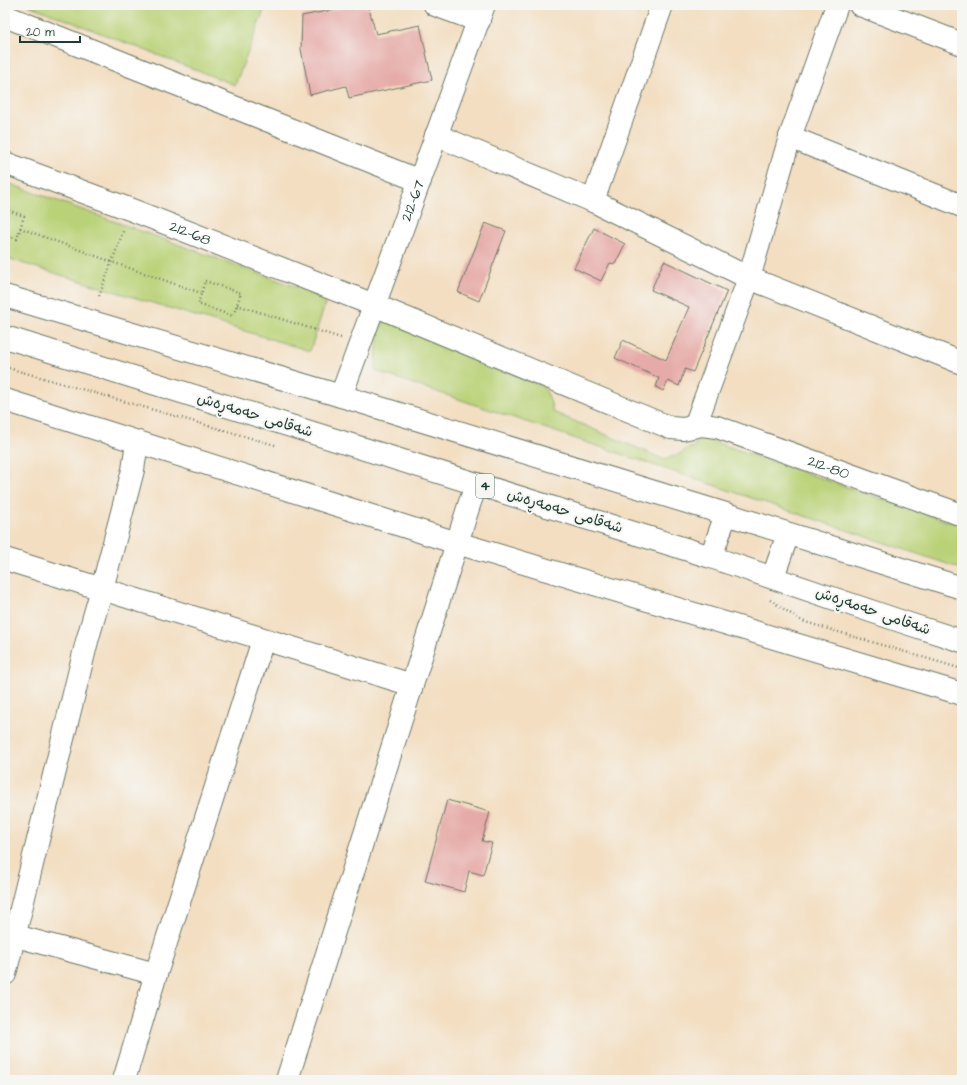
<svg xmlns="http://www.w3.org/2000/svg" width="967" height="1085" viewBox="0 0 967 1085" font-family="'Architects Daughter','Playpen Sans Arabic',sans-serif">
<rect width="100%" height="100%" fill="#f6f6f2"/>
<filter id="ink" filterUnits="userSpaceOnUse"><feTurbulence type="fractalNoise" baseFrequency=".025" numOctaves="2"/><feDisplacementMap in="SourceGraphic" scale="8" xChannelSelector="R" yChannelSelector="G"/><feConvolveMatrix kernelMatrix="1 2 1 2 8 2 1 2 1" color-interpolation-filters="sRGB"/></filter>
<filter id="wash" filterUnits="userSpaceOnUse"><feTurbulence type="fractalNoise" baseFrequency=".012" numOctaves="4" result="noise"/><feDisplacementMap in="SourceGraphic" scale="16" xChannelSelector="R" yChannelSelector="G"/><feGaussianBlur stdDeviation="0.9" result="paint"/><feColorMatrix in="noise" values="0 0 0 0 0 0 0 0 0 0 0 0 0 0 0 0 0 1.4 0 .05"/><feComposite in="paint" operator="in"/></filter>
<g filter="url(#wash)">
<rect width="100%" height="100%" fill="#f3dec1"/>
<path fill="#bad277" stroke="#6c8856" d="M28,5H266L235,85Z
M5,182L327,298L310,351L5,258Z
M384,320L542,386C549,394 551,402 553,412L663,459L678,455L688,448L694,447L699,438H703L962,526V569L375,371L379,330Z"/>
<g id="blocks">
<path fill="#e6aba8" d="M356,5H362L369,9L376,34L420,25L432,80L349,98L346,86L310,95L301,49L302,16Z
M485,223L506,231L479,301L458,292Z
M594,228L625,244L615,264L610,263L601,281L574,268Z
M664,261L727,291L693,372L685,369L679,386L668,381L663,391L656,387L659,378L615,358L623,340L666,360L689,307L651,290Z
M447,800L490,812L482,841L492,843L483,875L469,871L464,892L425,881Z"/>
</g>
</g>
<g filter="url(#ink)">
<use href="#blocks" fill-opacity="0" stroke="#697565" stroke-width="1"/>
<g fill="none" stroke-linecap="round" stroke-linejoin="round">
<g stroke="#697565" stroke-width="24">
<g id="minor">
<path d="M435,5L479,21"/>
<path d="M860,5L962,44"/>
<path d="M5,16L420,181"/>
<path d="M436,135L593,201L749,278L962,363"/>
<path d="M790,137L962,206"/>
<path id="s1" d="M5,163L132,210L374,305L671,428L683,429L702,425L717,427L962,515"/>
<path d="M593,201L662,5"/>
<path id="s2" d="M341,396L484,5"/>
<path d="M5,400L457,543L962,694"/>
<path d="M695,426L749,278L790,137L837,5"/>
<path d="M5,559L412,685"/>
<path d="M5,933L156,974"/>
<path d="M5,974L87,641L102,589L133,470L137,442"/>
<path d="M124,1080L156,974L263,640"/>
<path d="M287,1080L470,502L477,484"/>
</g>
</g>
<g stroke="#697565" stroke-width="24">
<path id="highway" d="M5,296L341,396L726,514L962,588
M5,337L711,557L909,624L962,641
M711,557L726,514
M773,577L788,534"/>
</g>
<path stroke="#697565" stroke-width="2.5" stroke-dasharray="1 3" stroke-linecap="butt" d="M5,209L24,216L17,239L5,235
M20,228L112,262L201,293
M205,281L241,293L233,316L198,304Z
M99,296L124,229
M237,305L341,338
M5,367L275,445
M770,600L802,621L962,669"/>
<use href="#minor" stroke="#fff" stroke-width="22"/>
<use href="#highway" stroke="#fff" stroke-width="22"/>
</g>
</g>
<g text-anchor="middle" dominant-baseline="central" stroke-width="4" stroke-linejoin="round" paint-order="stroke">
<rect fill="#f6f6f2" stroke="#60746d" stroke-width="1" x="476" y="474" width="18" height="24" rx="3"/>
<g font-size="14" font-weight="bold" fill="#1f3d34">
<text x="485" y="486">4</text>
</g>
<g font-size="15" fill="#1f3d34" stroke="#f6f6f2">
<text stroke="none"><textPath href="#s2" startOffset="208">212-67</textPath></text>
<text stroke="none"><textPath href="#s1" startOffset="198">212-68</textPath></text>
<text transform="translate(255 415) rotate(17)">شەقامی حەمەڕەش</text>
<text stroke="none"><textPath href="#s1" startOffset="882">212-80</textPath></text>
<text transform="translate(565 511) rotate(17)">شەقامی حەمەڕەش</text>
<text transform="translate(873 611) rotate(19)">شەقامی حەمەڕەش</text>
</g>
</g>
<rect width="967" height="1085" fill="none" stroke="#f6f6f2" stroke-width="20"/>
<path d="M20 36v6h60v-6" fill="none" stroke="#1f3d34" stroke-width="2"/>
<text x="26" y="36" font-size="12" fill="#1f3d34" stroke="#f6f6f2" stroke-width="3" paint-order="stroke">20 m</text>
</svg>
